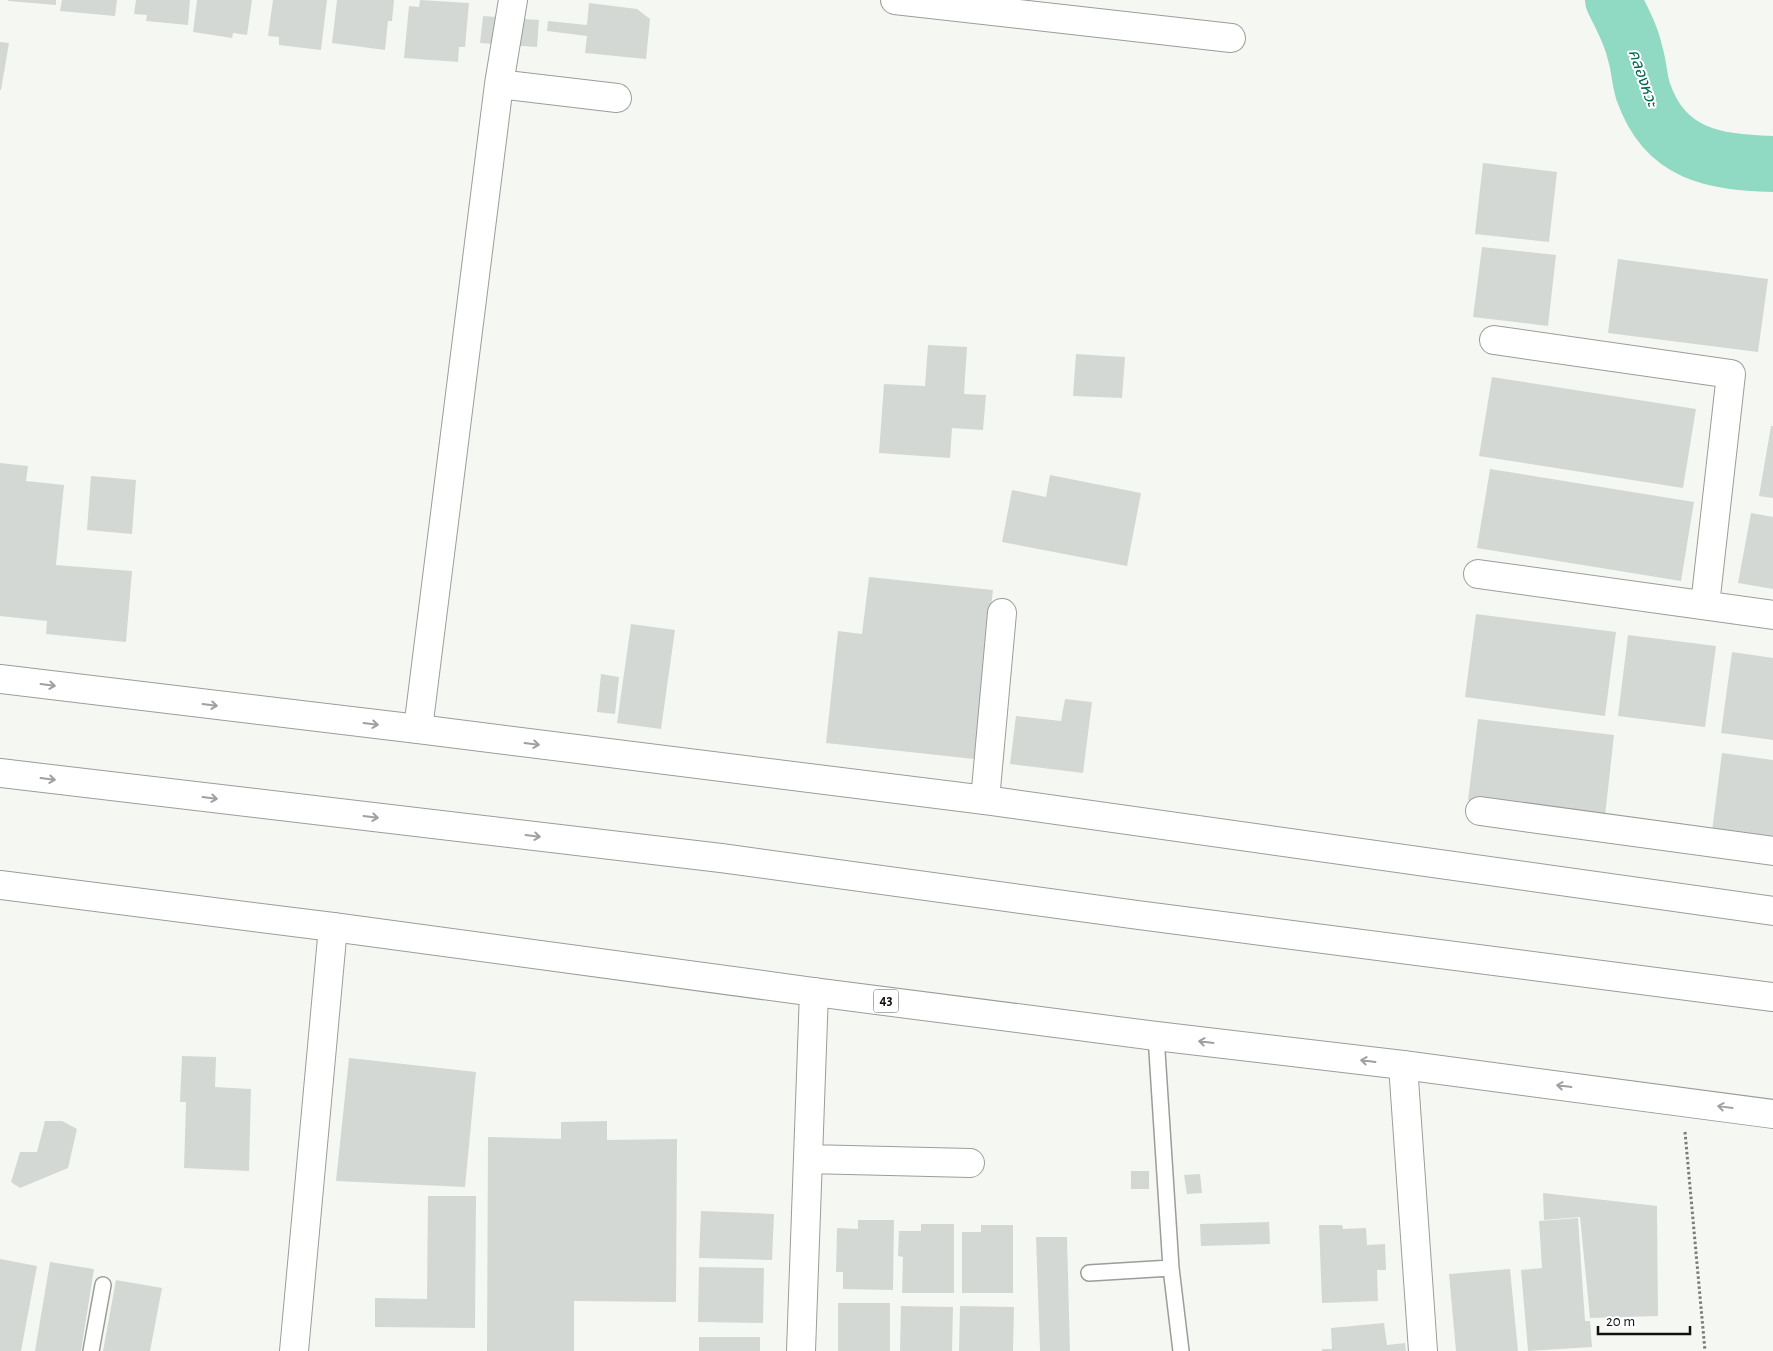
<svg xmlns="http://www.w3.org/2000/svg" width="1773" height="1351" viewBox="0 0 1773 1351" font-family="'Alegreya Sans','Noto Sans Thai',sans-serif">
<rect width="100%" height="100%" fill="#f5f7f3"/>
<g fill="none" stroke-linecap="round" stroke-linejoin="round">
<path stroke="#90d9c3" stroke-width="56" d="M1613,0C1621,17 1631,34 1635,53C1639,65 1639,78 1643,91C1665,155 1713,162 1773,164"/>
</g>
<path fill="#d4d8d5" d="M8,0H56V5L8,1Z
M62,0H117L115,16L60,11Z
M136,0H190L188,25L146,21L147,15L134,14Z
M197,0H252L247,35L233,33L232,38L193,32Z
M273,0H327L321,50L279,45V37L268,36Z
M337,0H394L392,21H388L385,50L332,43Z
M420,0L469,3L465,47H459L458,62L404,58L409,6L419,7Z
M589,3L637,9L650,19L646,59L585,53L587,36L547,31L548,21L587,25Z
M483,16L539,20L537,47L480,43Z
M0,42L9,43L1,90H0Z
M1483,163L1557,172L1549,242L1475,234Z
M1482,247L1556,255L1548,326L1473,317Z
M1618,259L1768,279L1758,352L1608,333Z
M928,345L967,347L964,394L986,395L983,430L952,428L950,458L879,453L884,384L925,386Z
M1076,354L1125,357L1122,398L1073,396Z
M1492,377L1696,409L1683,488L1479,456Z
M1771,426H1773V498L1759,496Z
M0,463L28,466L26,481L64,485L56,565L132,571L126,642L46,634L47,621L0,616Z
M1490,469L1694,502L1681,581L1477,548Z
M1050,475L1141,493L1127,566L1002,542L1012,490L1046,497Z
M91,476L136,480L132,534L87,530Z
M1751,513L1773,517V589L1738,583Z
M869,577L993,590L974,759L826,743L838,631L862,634Z
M1476,614L1616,632L1605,716L1465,697Z
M631,624L675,630L661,729L617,723Z
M1628,635L1716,646L1705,727L1618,716Z
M1732,652L1773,658V740L1721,733Z
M601,674L619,677L615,714L597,712Z
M1065,699L1092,702L1083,773L1010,764L1016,716L1061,721Z
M1478,719L1614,735L1605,816L1468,800Z
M1722,753L1773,760V839L1712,831Z
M182,1056L216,1057L215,1087L251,1089L249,1171L184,1168L186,1102H180Z
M349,1058L476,1072L465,1187L336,1181Z
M45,1121H62L77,1129L68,1168L20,1188L11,1182L20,1152H37Z
M607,1121V1140L677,1139L676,1302L574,1301V1351H487L488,1137L561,1139V1122Z
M1131,1171H1149V1189H1131Z
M1200,1174L1202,1193L1187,1194L1184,1175Z
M1543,1193L1657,1206L1658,1316L1590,1318L1580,1217L1544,1220Z
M428,1196H476L475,1328L375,1327V1298L427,1299Z
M701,1211L774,1214L772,1260L699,1258Z
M1578,1218L1585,1321H1590L1592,1347L1528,1351L1521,1270L1542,1268L1539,1221Z
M858,1220H894L893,1290L843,1289V1272H836L837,1228L858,1229Z
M1269,1222L1270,1244L1201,1246L1200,1224Z
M921,1224H954V1293H902L903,1257L898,1256L899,1231H921Z
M981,1225H1013V1293H962V1232H981Z
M1319,1225H1342L1343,1229L1366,1228L1367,1245L1385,1244L1386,1270H1377L1378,1301L1322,1303Z
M1036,1237H1067L1070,1351H1040Z
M0,1259L37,1266L21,1351H0Z
M50,1262L94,1269L81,1351H35Z
M699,1267L764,1268L763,1323L698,1322Z
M1510,1269L1518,1351H1456L1449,1274Z
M116,1280L162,1288L150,1351H103Z
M838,1303H890V1351H838Z
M901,1306L953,1307L952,1351H900Z
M960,1306L1014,1307L1013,1351H959Z
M1384,1323L1387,1345L1405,1343L1406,1351H1322V1349H1332L1331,1328Z
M699,1337H760V1351H699Z"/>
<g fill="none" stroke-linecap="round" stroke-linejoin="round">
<g stroke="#9b9d99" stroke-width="18">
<path id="service" d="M1156,1036L1171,1268L1181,1351
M1089,1273L1171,1268
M91,1351L103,1285"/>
</g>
<g stroke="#9b9d99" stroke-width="30">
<path id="minor" d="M895,0L1231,38
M499,84L617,98
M1494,340L1731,374L1705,605
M1478,574L1773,615
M418,729L499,84L513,0
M985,800L1002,613
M1480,811L1773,851
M1403,1065L1423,1351
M808,1159L970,1163
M294,1351L333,927
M801,1351L814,992"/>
</g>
<g stroke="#9b9d99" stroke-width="30">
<path id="trunk" d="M0,679L418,729L985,800L1773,911
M0,773L721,858L1138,915L1773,997
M0,885L333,927L814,992L1156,1036L1403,1065L1773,1114"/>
</g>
<path stroke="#7a7c79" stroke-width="3" stroke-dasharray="2.5 2.5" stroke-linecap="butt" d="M1685,1132L1705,1351"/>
<use href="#service" stroke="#fff" stroke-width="15"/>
<use href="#minor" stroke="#fff" stroke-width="28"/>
<use href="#trunk" stroke="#fff" stroke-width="28"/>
</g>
<defs><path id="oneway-shaft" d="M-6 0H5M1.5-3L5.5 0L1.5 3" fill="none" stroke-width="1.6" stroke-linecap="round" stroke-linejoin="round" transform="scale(1.25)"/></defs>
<g stroke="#9fa09f">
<use href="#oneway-shaft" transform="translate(48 685) rotate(7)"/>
<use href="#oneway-shaft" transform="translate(210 705) rotate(7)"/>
<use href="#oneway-shaft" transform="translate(371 724) rotate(7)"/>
<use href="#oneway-shaft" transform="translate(532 744) rotate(7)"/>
<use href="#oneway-shaft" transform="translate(48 779) rotate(7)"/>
<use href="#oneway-shaft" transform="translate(210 798) rotate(7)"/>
<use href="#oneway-shaft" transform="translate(371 817) rotate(7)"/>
<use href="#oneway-shaft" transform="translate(533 836) rotate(7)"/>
<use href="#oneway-shaft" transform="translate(1206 1042) rotate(-173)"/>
<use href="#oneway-shaft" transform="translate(1368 1061) rotate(-173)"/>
<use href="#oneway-shaft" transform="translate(1564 1086) rotate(-173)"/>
<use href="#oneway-shaft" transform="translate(1725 1107) rotate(-172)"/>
</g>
<g text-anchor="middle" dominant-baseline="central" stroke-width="4" stroke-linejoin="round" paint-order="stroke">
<rect fill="#fff" stroke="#585857" stroke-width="1" x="873.5" y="989.5" width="25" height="23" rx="4"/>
<g font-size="14" font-weight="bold" fill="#10110f">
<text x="886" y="1001">43</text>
</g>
<g font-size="16" font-style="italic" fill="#006652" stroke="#fff">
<text transform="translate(1643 78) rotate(71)">คลองหวะ</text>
</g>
</g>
<path d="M1598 1326v8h92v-8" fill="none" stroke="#10110f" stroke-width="2.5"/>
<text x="1606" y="1326" font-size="15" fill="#10110f" stroke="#ffffff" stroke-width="4" paint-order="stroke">20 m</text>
</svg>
